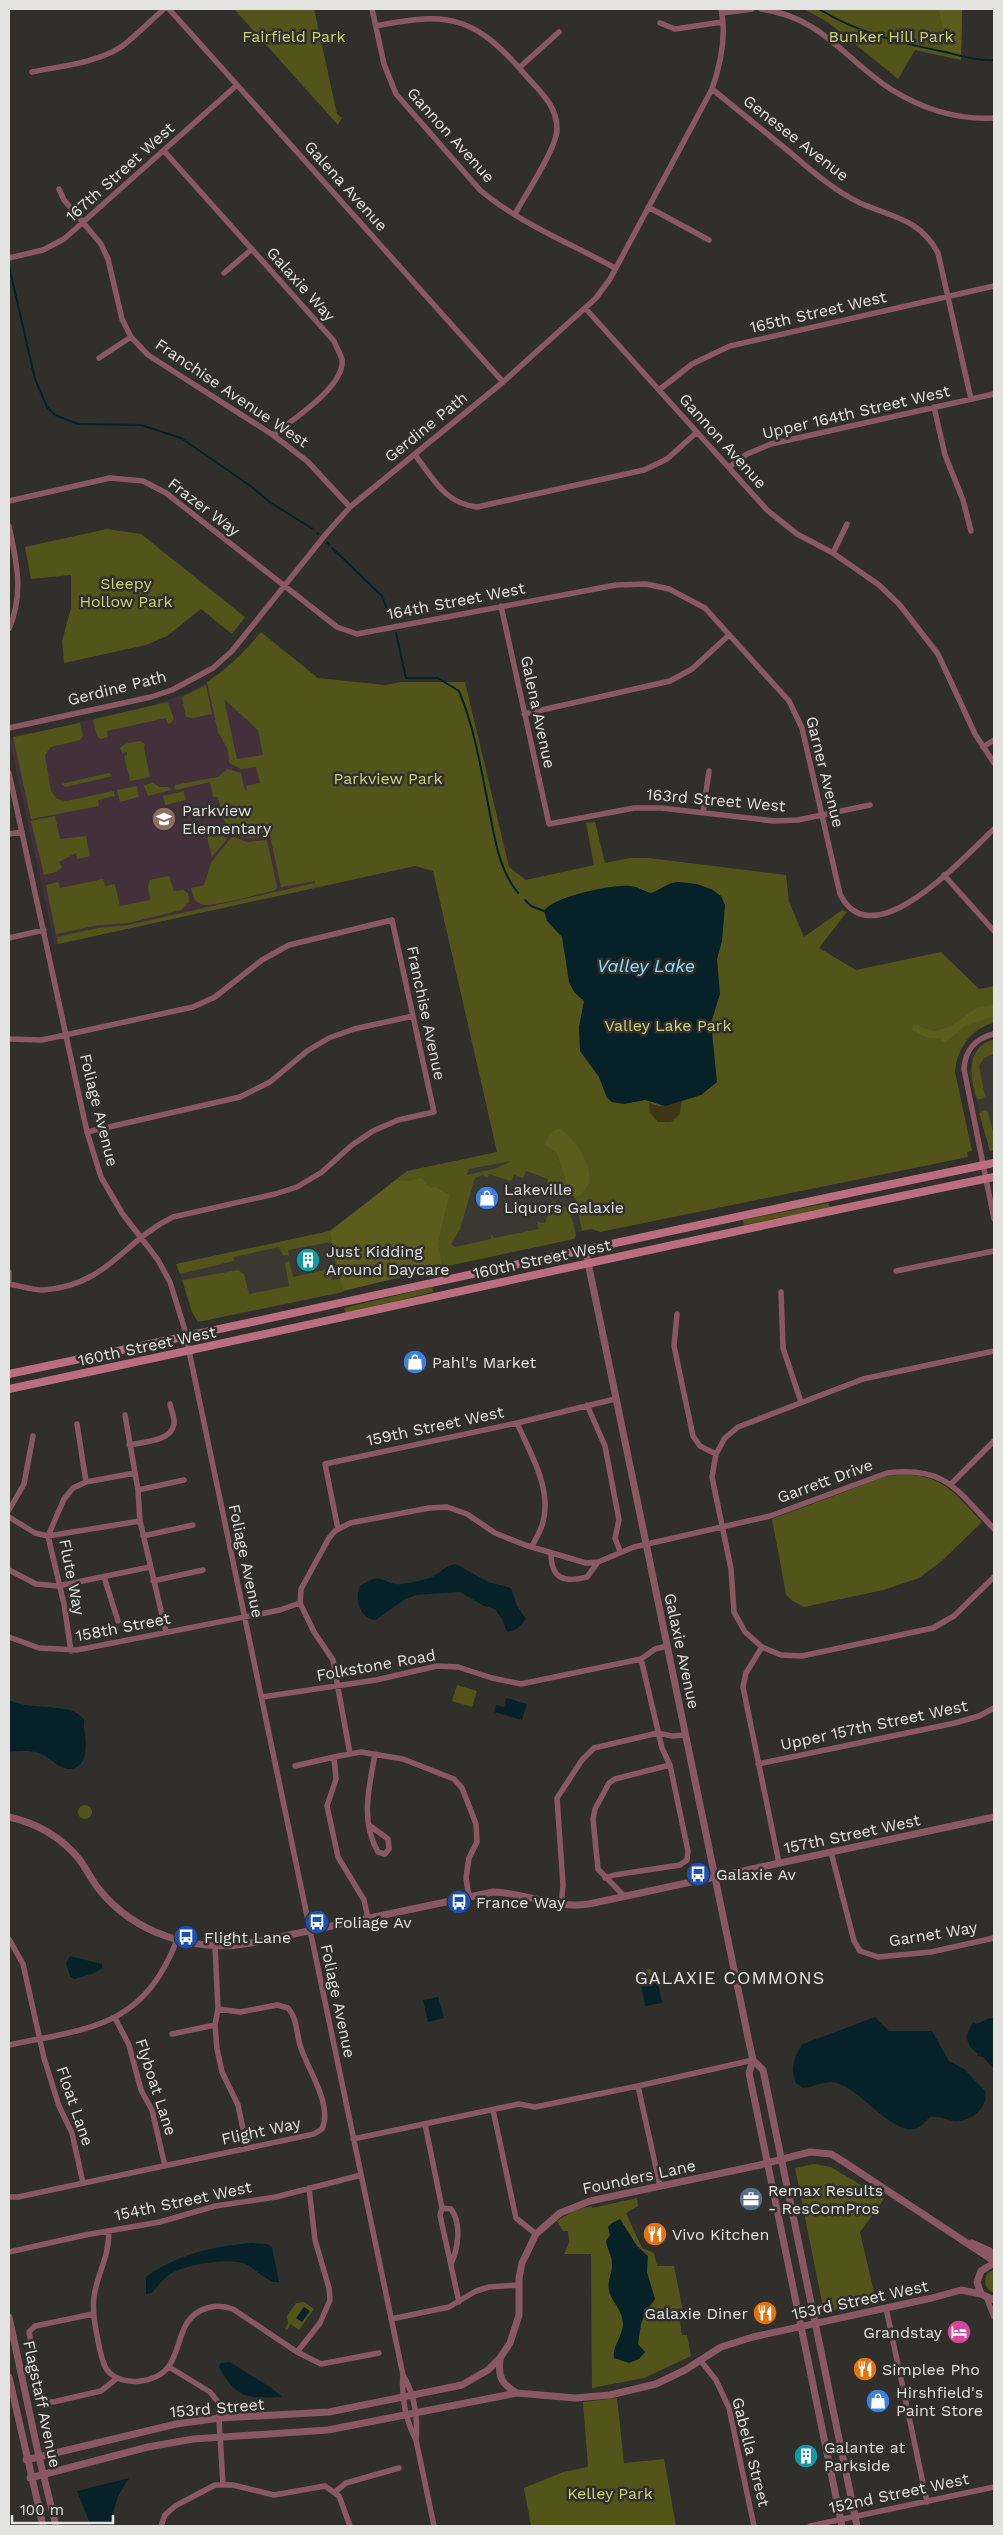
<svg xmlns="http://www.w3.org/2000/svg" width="1003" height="2535" viewBox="0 0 1003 2535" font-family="'Work Sans',sans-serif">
<rect width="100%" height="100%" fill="#302f2c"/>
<path fill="#3b3831" d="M994,1039V1150L990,1151L970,1075L972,1058L980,1046Z
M563,1150L582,1231L442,1261L469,1169Z
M330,1231L343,1291L199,1321L176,1264Z"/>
<path fill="#42313b" d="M207,682L288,758L316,887L55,945L9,739L157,704L190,692Z"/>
<path fill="#52541a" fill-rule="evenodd" d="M234,9H314L337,114L342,118L338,125Z
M804,9H962L961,60L915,50L898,79L829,23Z
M107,529L141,534L245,617L232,634L201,609L167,636L146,645L64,663L62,641L71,608V575L31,579L25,547Z
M261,632L318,678L385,685L401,682H465L509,867L526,880L594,865L586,823L595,822L605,863L630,858H649L786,875L789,902L804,937L842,910L847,912L819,948L856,970L941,952L979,989L994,986V1023C971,1028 957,1049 955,1072L972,1151L967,1152L968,1157L600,1232L592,1229L582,1231L564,1150L556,1152L565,1178L566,1192L547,1185L548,1179L526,1171L523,1178L514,1175L511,1181L489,1174L487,1177L482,1175L475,1178L460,1229L451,1244L455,1247L491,1239V1234L494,1238L539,1229L537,1222L545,1223L552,1201C571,1205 572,1218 576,1235L574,1239L443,1267L442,1261L342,1284L343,1292L198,1322L192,1312L182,1280L238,1270L244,1274L249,1294L289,1286L285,1263L289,1261L293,1277L330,1269L332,1280L339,1279L331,1242L288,1250L289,1256L283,1255L279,1247L234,1257V1261L180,1274L176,1264L330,1231L407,1171L497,1152L433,871L415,866L58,944L57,937L98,928L129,925L315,883V881L281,887L270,836C232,842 225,832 218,797H213L210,782L176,790L174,788L175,785L218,777L227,769L241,773L245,791L247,790L246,786L260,783L256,767L241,769L229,763L228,750L218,732L207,682C229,668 245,651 261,632ZM224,699L258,730L263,755L237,759ZM511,1161L497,1168L467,1175L469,1169Z
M206,685L212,714L193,718L186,717L182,697Z
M168,702L174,719L171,723L168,724L166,718L107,731L108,737L100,739L97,736L93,720L95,719Z
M80,723L83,736L80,740L51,747L45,755L51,791L57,799L66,801L114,791L115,796L98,800L99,806L31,819L13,737Z
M140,741L145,744L144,748L150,777L130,781L124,756L127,755V752L122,753L120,748L125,744Z
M109,773L113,776L65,787L61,784Z
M152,782L159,787H169L171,790L148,796L144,786Z
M137,786L139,797L120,802L117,790Z
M184,791L186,800L165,805L163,796Z
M55,816L60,839L86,836L90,856L77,859L76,853L59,862L62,867L56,872L44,875L31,821Z
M218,833L227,839L212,857L207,838L209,835Z
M234,837L247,842L267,840L277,887L276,890C262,893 211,908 201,904C193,901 193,895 191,888L204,885L211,863L231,838Z
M169,876L174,891L183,890L188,893L189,902L181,910L128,923L98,925L56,934L46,885L58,882L60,888L103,879L105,886L115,884L120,906L150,900L148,887L150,880Z
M994,1039V1054L984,1058L979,1066L985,1096L983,1099H977C969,1076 966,1048 994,1039Z
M985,1110L988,1112L994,1136V1150L990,1151L979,1113Z
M828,1203L830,1207L744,1225L743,1220Z
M432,1287L433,1292L346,1313L344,1308Z
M904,1474C946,1477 954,1493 982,1522L943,1560L919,1578L883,1590L804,1607L791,1600L786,1594L772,1519L884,1477Z
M457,1685L477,1691L472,1707L452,1701Z
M78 1812a7 7 0 1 1 14 0a7 7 0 1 1-14 0Z
M643 1975a6 6 0 1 1 12 0a6 6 0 1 1-12 0Z
M814,2164L831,2167L884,2199L860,2232L876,2301L824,2312L795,2168Z
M637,2198L638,2206L626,2213L642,2248L654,2253L657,2266H674L683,2311L688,2310V2318L683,2317L680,2323L682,2335H687L691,2356L644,2378L592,2388L591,2254H564L569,2242L568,2231H563L557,2221L575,2210L592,2206V2208Z
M994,2269V2293C986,2290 983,2283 987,2274Z
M304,2302L314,2309L299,2330L291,2324L287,2330L285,2329L288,2323L287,2316L296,2303Z
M617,2398L624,2463L664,2459L676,2526H531L524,2488L563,2472L588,2467L583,2402Z"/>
<path fill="#5c5d1d" d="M939,9H962L961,54L943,49L944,34Z
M994,1005V1016L965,1026L945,1043L941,1041V1038H928L912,1030L913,1025L919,1024L920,1027L934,1031L950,1027L978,1007Z
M558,1128C575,1137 590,1162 590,1182L580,1196L574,1197L566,1192L565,1178L556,1152L545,1145L548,1135Z
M422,1178L430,1188L435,1187L449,1195L438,1243L443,1267L343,1291L330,1231L396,1180L408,1181Z"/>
<path fill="#3f3616" d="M682,1100L680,1114L671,1122H658L650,1113L649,1103L659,1106Z"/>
<path fill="#072128" d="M678,882L697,884L713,890L721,896L725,905L722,941L717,959L720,994L711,1023L717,1082L701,1095L665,1106L645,1100L624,1104L612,1102L607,1098L599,1077L580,1051L579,1027L584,1001L574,992L569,982L562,937L547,921L544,911C552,897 613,884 630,886C638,886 644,892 652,893L671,883Z
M456,1564L488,1582L511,1588L517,1606L526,1619C520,1626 517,1631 507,1632L502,1619L495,1609L484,1606L460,1592L416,1595L405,1599L376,1620C360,1620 354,1598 360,1586C384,1570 384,1586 401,1584C407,1584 427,1579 432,1577C441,1572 446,1565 456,1564Z
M506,1698L527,1704L522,1720L494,1712L496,1705L504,1707Z
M9,1700C29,1711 67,1702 82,1717C86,1721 83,1723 84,1728C86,1739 90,1769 69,1769C59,1769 49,1757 39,1753C29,1750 19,1751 9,1752Z
M70,1956L102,1964V1968L95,1973L74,1979L70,1976L66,1963Z
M658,1982L662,2003L645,2006L641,1985Z
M438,1997L444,2018L428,2022L423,2000Z
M875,2017L889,2031H932L949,2061L964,2069L985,2091C990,2107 969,2123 954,2121C946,2120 939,2116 930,2117C926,2121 920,2128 915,2129C894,2135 859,2089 837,2083C824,2080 815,2087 803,2088L796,2083C790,2070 794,2055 803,2044Z
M989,2018H994V2069L983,2057L977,2056L978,2054L970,2047L966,2036L973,2022L977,2024Z
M620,2219L637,2246L648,2256L647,2272L655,2299L646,2311L641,2324L638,2344L645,2352L639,2359L629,2363L614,2358C612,2347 622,2337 623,2325C623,2309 611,2302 609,2290C607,2279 613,2273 612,2263C612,2256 607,2249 606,2241L610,2235L608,2227L612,2223Z
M252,2243L267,2244L272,2247L279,2282C268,2284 256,2269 246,2264C231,2257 189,2264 174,2272C165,2276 158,2286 152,2293L146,2294V2277C177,2254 215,2246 252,2243Z
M304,2307L310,2311L302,2322L296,2318Z
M230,2362L270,2387L282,2397C248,2398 237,2400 219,2367L221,2363Z
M129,2478L118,2496L109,2526H91L77,2491Z"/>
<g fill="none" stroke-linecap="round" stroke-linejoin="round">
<path stroke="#072128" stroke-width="2" d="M819,9C857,33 901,43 945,52C961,56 978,61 994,60
M9,266L35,379L47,407L55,415L78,424L141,425L181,438L252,487L271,503L313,529
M317,533L318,534
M327,542L329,545
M332,548L382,596L392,622
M396,633L406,678H438L459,691C475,729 482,774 490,814C495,841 500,871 518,893
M525,900L531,906L544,911"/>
<path stroke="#895863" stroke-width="5.5" d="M169,9L503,382
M372,9L384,64L396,94L480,190C519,223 570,243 615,268
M761,9C822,17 845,60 892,90C923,109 958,120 994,118
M722,13L752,9
M660,23L675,29L722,22
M376,26C452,10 477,18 528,78C542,93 557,107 557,129C557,148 525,195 515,214
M520,67L559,32
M32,72C61,66 96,63 121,47C136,36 150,21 164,9
M712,89C739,111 765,132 792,154C813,172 835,191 860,203C892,217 920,219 938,253L971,399
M164,151L334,341C336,347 340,353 342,359C346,386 292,420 273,435
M59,189L64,200L101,244L108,259L122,319L131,337L148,355L273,435L307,461L350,507
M648,207L709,240
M9,258L43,250L64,239L237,85
M224,273L252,249
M586,309L767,510L797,534L833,553L879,585L899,604L938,654L975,734L994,763
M99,358L131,337
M659,390L692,364L730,346L994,286
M934,407L945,455L963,500L971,531
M415,455C434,479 444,503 477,507L644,470L667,459L696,433
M729,467L747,454L771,444L994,394
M9,501L110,478L143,481L166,493L337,627L357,634L616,585L646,584L669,589L705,608L789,701L802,728L840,894C872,960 965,856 994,829
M9,526C17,564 24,593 9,629
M833,553L847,524
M501,606L549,824L634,808H661L774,821L798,820L870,805
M524,714L670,681L692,669L729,635
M9,728L151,697L172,690L213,668L232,651L326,534L350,507L503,382L596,298L610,279L712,89C721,63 727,36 721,9
M983,747L994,740
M9,773L87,1132L101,1177L122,1213L158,1260L170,1282L184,1327L403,2375C401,2397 406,2421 416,2440
M703,813L709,771
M9,834L22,832
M944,875L994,931
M9,938L44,930
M994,1034C976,1038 965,1050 964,1069L994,1219
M9,1039L41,1040L56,1037L193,1007L215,997L262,960L289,945L392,920L434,1112L398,1120L373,1131L352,1145L322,1172L297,1187L275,1194L173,1217C123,1241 107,1286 43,1290C33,1290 20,1286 9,1284
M87,1132L240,1097L270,1082L307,1051L329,1038L354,1029L413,1016
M896,1271L994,1251
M9,1272V1280
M781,1292L783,1348L801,1402
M677,1314L674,1346L693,1436L700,1446L716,1454
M994,1351L863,1379L738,1427L725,1438L716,1454L712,1477L731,1569L734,1612L745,1632L762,1647L781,1655L802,1656L933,1628L954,1616L994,1577
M587,1405L605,1446L619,1520L615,1538L620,1551
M125,1415L138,1490L140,1521L166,1632
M517,1423C530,1453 552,1488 543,1522C541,1531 535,1539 532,1547
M77,1424L86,1482
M129,1445C143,1442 172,1441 174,1424C175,1418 171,1410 170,1404
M951,1484L994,1441
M138,1490L184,1480
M9,1510L24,1484L33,1436
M9,1517L35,1533L48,1536L140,1521
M338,1529L325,1464L517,1423L615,1399
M143,1536L193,1525
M551,1553C551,1579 564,1583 587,1577L598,1562
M9,1570L36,1584L58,1586L150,1567
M104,1577L118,1621
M153,1581L203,1570
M300,1603L314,1632L333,1660L350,1754L334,1757L336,1779L327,1806L338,1857L364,1900L368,1918
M9,1637L39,1648L77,1650L280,1610L300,1603L301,1589L329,1538L335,1531L350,1523L429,1508L447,1507L467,1514L495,1533L525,1545L586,1563L598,1562L634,1547L770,1516L887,1473C945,1465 958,1491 994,1529
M762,1647L746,1673L743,1687L779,1863
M71,1651L64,1604L48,1536L64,1499L73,1488L86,1482L135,1473
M262,1697L376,1680L437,1666L458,1667L492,1678L521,1684L641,1659L655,1649L667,1646
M350,1754L361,1752L403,1759L454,1779L462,1788L476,1824L477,1842L469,1858L466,1878L469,1897
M758,1764L955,1723L979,1716L994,1708
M295,1766L334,1757
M369,1825L388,1839L389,1849L385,1854L378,1852C360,1821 369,1788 375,1754
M831,1852L854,1941L860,1951L878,1957L931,1952L994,1938
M605,1878L614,1875L680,1865L687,1860L688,1851L670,1765L662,1748L641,1659
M624,1896L598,1869L593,1819L595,1809L609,1783L615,1779L670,1765
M561,1906L563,1885L557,1798L582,1760L594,1748L658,1733L672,1736L686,1735
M9,1939L23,1964L44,2058L59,2106L72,2133L83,2183
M215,1946L218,2009L215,2025L217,2049L222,2072L238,2105L247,2148
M115,2018L129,2045L141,2090L152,2110L165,2166
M172,2034L215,2025
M9,2045C90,2028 143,2028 177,1940
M493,2110L516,2218L536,2234
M425,2124L442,2208L440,2215L459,2302
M353,2139L519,2104L535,2107L638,2086
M660,2186L638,2086L753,2060
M9,2197H18L314,2134L322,2129C333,2105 308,2070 301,2048C296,2035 298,2019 288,2008L277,2005L240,2012L218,2009
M442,2208L451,2209C462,2224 458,2249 451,2264
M109,2231C109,2259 97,2273 94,2297C92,2314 96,2330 99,2346C101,2354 103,2366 108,2371C121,2387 157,2384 169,2366C183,2345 178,2317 207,2308C216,2305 224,2306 233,2309L297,2352L320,2323L330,2300L329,2288L315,2240L309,2188
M9,2252L85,2235L160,2222L215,2206L276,2197L361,2175
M987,2299L994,2317
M886,2308L927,2502
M93,2314L35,2326L29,2332L41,2396L47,2402H53L101,2391L116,2379
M391,2319L449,2307L476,2291L489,2287L518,2285
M297,2352L321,2364L379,2353
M700,2360L716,2380L729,2408L754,2526
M169,2367L210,2392L218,2402L223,2485
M403,2375C414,2394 418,2418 416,2440L434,2526
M336,2491L346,2483L399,2468
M161,2526L165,2515L175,2506L215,2485H233L274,2495L325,2486L339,2496L350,2526
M810,2526L994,2487"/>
<path stroke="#895863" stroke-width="7" d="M585,1248L749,2042L753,2060L749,2073L842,2526
M9,1817C36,1823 61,1837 79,1859C86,1868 91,1879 98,1888C134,1934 195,1953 251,1943L493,1892C528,1893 554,1909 589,1904L994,1817
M753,2060L763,2070L857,2526
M972,2243L994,2253
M994,2263L981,2271L977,2282L981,2294L994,2300
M9,2317L39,2457L56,2526
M500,2359C498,2376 501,2384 517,2393
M9,2377L43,2526
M26,2460L176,2424L220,2418L329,2412L462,2385L488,2370L500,2358L510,2343L519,2315V2278L522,2263L536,2234L560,2213L590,2201L760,2165L810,2152L831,2154L844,2162L994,2261
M30,2478L148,2447L193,2439L328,2430L517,2393L575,2398L610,2395L656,2384L685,2370L721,2347L753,2337L932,2298L961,2290L981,2294"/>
<path stroke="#ba6e80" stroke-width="8" d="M9,1374C338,1305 665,1230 994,1163
M9,1389C337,1320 665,1244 994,1177"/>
</g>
<defs>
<g id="school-disc" transform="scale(1.25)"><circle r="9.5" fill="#8d6e63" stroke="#302f2c"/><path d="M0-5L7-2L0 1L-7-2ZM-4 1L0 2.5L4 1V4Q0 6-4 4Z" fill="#fff"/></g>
<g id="shop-disc" transform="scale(1.25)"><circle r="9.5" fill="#3f7fe0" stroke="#302f2c"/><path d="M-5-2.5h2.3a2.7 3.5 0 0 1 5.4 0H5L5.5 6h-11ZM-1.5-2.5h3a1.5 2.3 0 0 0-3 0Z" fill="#fff"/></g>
<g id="building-disc" transform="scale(1.25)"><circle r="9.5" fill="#0f9aa8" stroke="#302f2c"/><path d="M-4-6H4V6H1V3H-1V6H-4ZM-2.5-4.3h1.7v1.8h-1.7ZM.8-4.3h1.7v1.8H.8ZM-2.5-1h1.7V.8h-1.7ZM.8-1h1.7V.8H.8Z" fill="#fff"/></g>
<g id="bus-disc" transform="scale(1.25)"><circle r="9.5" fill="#1a4fb4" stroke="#302f2c"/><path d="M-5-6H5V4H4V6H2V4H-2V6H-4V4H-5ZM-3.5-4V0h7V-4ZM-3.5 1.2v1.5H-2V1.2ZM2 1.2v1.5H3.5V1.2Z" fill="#fff"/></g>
<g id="office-disc" transform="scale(1.25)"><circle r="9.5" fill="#5c6f8a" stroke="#302f2c"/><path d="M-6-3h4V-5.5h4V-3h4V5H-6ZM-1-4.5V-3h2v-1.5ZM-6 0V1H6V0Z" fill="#fff"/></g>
<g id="restaurant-disc" transform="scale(1.25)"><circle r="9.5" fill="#e8710a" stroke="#302f2c"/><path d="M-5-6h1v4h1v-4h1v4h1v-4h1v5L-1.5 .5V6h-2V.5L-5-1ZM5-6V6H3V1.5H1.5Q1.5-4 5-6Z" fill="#fff"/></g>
<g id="hotel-disc" transform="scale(1.25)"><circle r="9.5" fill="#d1479c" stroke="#302f2c"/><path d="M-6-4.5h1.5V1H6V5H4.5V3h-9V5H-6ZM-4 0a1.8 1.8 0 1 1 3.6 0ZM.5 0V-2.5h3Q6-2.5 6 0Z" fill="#fff"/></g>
</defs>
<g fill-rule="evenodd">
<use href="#school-disc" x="164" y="819"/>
<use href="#shop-disc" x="487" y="1198"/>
<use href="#building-disc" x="308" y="1260"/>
<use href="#shop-disc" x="415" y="1362"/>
<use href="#bus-disc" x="698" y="1874"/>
<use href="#bus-disc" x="459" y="1902"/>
<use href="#bus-disc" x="317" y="1922"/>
<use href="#bus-disc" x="186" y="1937"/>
<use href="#office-disc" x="751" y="2199"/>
<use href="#restaurant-disc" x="655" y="2234"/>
<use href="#restaurant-disc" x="765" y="2313"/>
<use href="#hotel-disc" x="959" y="2332"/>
<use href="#restaurant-disc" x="865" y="2369"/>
<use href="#shop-disc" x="878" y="2401"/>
<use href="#building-disc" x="806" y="2456"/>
</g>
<g text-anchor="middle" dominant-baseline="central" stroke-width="5" stroke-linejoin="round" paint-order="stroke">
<g font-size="16" fill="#ced176" stroke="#302f2c">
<text x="294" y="36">Fairfield Park</text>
<text x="891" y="36">Bunker Hill Park</text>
<text x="126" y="583">Sleepy<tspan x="126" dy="18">Hollow Park</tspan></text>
<text x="388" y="778">Parkview Park</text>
<text x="668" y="1025">Valley Lake Park</text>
<text x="610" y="2493">Kelley Park</text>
</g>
<g font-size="16" fill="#e3e3e1" stroke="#302f2c">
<text transform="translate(451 135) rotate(48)">Gannon Avenue</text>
<text transform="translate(796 138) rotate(38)">Genesee Avenue</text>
<text transform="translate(120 172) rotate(-42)">167th Street West</text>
<text transform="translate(346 186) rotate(48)">Galena Avenue</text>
<text transform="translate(301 284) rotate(48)">Galaxie Way</text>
<text transform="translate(818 312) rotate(-13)">165th Street West</text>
<text transform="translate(232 393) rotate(34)">Franchise Avenue West</text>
<text transform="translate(856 412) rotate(-13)">Upper 164th Street West</text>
<text transform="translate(426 427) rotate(-39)">Gerdine Path</text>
<text transform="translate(723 441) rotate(48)">Gannon Avenue</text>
<text transform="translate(204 507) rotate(37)">Frazer Way</text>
<text transform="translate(456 601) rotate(-11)">164th Street West</text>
<text transform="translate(117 688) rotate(-14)">Gerdine Path</text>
<text transform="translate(538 712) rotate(78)">Galena Avenue</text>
<text transform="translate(825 772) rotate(76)">Garner Avenue</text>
<text transform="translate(716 800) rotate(5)">163rd Street West</text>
<text transform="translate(426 1013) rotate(78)">Franchise Avenue</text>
<text transform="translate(99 1110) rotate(76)">Foliage Avenue</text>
<text transform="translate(542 1259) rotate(-12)">160th Street West</text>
<text transform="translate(147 1346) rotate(-12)">160th Street West</text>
<text transform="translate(435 1426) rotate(-12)">159th Street West</text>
<text transform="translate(825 1481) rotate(-20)">Garrett Drive</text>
<text transform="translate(246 1561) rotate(78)">Foliage Avenue</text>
<text transform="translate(72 1577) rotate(79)">Flute Way</text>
<text transform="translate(123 1627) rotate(-11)">158th Street</text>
<text transform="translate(682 1651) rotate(78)">Galaxie Avenue</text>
<text transform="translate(376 1665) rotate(-10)">Folkstone Road</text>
<text transform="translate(874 1725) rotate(-12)">Upper 157th Street West</text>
<text transform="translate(852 1834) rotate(-12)">157th Street West</text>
<text transform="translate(933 1934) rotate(-9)">Garnet Way</text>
<text transform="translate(338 2001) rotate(78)">Foliage Avenue</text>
<text transform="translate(156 2087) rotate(72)">Flyboat Lane</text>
<text transform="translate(75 2106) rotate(71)">Float Lane</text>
<text transform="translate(261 2131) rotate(-12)">Flight Way</text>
<text transform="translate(639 2177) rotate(-12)">Founders Lane</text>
<text transform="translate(183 2201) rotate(-12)">154th Street West</text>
<text transform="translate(860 2300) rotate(-12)">153rd Street West</text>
<text transform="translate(42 2404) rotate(78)">Flagstaff Avenue</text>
<text transform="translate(217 2408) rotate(-5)">153rd Street</text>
<text transform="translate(751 2452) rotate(76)">Gabella Street</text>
<text transform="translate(899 2493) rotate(-12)">152nd Street West</text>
</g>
<g font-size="16" fill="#e3e3e1" stroke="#302f2c" text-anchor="start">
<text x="182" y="810">Parkview<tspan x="182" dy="18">Elementary</tspan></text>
<text x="504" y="1189">Lakeville<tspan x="504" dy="18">Liquors Galaxie</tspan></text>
<text x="326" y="1251">Just Kidding<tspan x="326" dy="18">Around Daycare</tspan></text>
<text x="432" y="1362">Pahl's Market</text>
<text x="716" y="1874">Galaxie Av</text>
<text x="476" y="1902">France Way</text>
<text x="334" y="1922">Foliage Av</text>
<text x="204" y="1937">Flight Lane</text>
<text x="768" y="2190">Remax Results<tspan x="768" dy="18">- ResComPros</tspan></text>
<text x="672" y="2234">Vivo Kitchen</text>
<text x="748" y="2313" text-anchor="end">Galaxie Diner</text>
<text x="942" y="2332" text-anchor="end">Grandstay</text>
<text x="882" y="2369">Simplee Pho</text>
<text x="896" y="2392">Hirshfield's<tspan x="896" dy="18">Paint Store</tspan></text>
<text x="824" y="2447">Galante at<tspan x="824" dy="18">Parkside</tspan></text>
</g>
<g font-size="18" font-style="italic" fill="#8ce3ff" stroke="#302f2c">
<text x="646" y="965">Valley Lake</text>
</g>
<g font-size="18" letter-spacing="1" fill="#e3e3e1" stroke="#302f2c">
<text x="730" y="1977">GALAXIE COMMONS</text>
</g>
</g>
<rect width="1003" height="2535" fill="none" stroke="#e3e3e1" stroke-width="20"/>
<path d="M12 2515v8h101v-8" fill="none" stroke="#e3e3e1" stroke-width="2.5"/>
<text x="20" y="2515" font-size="15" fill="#e3e3e1" stroke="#302f2c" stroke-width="4" paint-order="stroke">100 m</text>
</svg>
